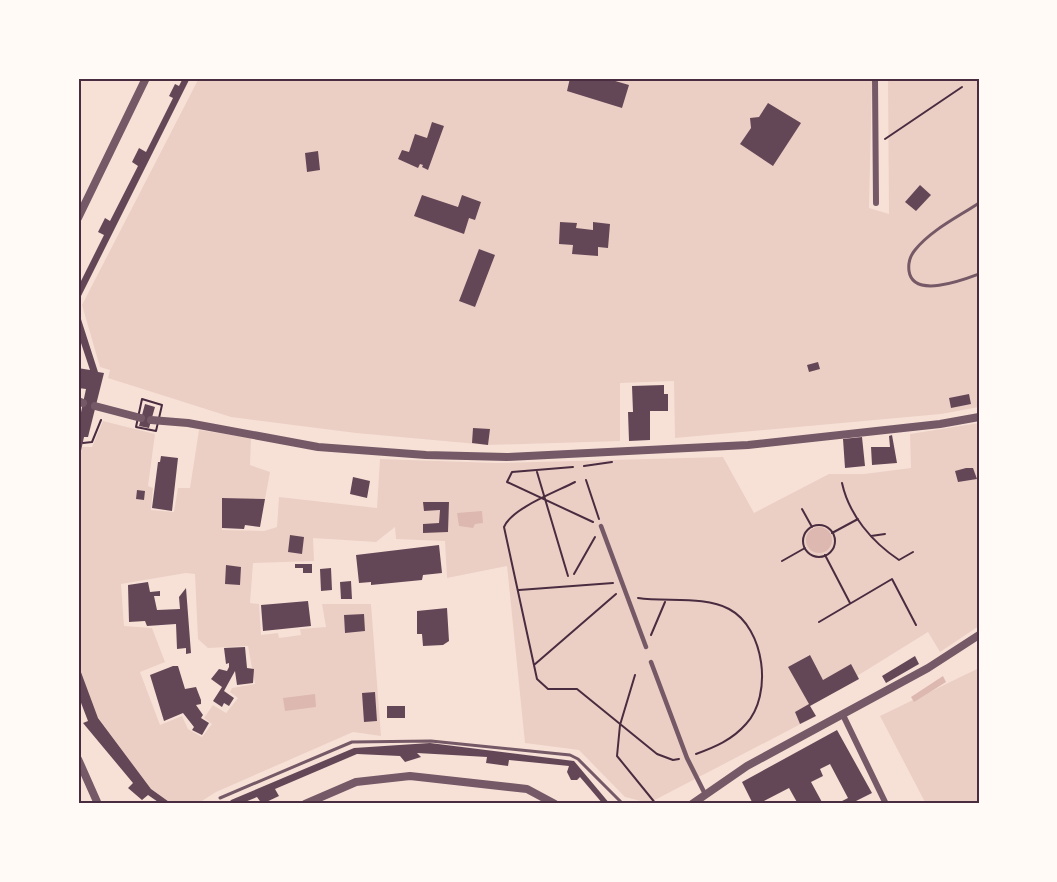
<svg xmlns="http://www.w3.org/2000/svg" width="1057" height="882" viewBox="0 0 1057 882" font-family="Raleway,sans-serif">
<rect width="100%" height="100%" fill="#f7e1d7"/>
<path fill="#ebcfc5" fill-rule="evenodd" d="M199,78H872L869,208L889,214L888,78H979V407L941,414L675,438L674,381L620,383V441L488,445L356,433L231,417L108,378L110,370L100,367L82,305Z
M103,421L155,434L148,486L153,488L151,510L174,512L178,488H190L199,430L251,438L250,465L270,472L265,499L223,498L222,530L264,531L277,527L279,497L377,508L380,459L496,463L723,457L754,513L829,474H864L911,468L910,434L979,423V626L940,652L928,632L857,676L850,665L823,680L809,655L789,667L816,716L649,803L625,797L579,750L525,743L507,566L447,578L445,541L396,539L395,527L376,542L313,538L314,561L253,563L250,603L259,604L261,635L278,633L279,638L301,635L300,629L326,627L322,604H371L381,736L353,732L216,792L197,804H172L151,789L97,716L78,663V469L82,447H92ZM186,573L195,574L198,639L208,648L248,646L255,684L232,688L230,692L238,698L226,713L213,705L204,718L212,724L202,737L188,729L182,716L160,725L140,672L165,662L152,628L124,626L121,584Z
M979,668V804H926L880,716Z"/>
<path fill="#dcb8b0" d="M482,511L483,523L475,524L473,528L459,526L457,513Z
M806 540a13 13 0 1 1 26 0a13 13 0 1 1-26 0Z
M943,676L946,682L914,702L911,697Z
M315,694L316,707L285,711L283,698Z"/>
<path fill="#644757" d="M183,78H190L78,302V287L104,235L98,232L105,218L110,221L138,166L132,162L139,148L146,152L173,98L169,96L175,84L179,86Z
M570,78H605L629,85L622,108L567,91Z
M768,103L801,123L773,166L740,144L751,128L750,118L759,117Z
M432,122L444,126L428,170L422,167L423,165L420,164L418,168L398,159L402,150L409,152L415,134L427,138Z
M318,151L320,170L307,172L305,153Z
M920,185L931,195L916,211L905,202Z
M422,195L458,207L462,195L481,202L475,220L469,218L464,234L414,216Z
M560,222L577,223L576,228L593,230V222L610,224L608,248L598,247V256L572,254L573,245L559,244Z
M479,249L495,255L475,307L459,301Z
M79,313L98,372L104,373L88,437H84L79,460L78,416L80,417L86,389L78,388V368L90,370L78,334Z
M818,362L820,369L809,372L807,365Z
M664,385V394H668V411H650V440L629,441L628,412H633L632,386Z
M969,394L971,404L951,408L949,398Z
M145,404L155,407L149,428L139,426Z
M473,428L490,429L488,445L472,443Z
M892,435L897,463L872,465L871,447H890L889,436Z
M862,437L865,466L845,468L843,439Z
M161,456L178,458L172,511L152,508L158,462H160Z
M966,468H973L977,479L958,482L955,471Z
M353,477L370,481L367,498L350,494Z
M137,490L145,491L144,500L136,499Z
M222,498L265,499L260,527L245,525L244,529L222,528Z
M423,502H449L448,532L423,533V524L439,523L440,510L424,511Z
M290,535L304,537L302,554L288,552Z
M439,545L442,573L423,575L422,580L371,585V582L359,583L356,555Z
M295,564H312V573H303V568H295Z
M226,565L241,567L240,585L225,584Z
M331,568L332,590L321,591L320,569Z
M351,581L352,599H341L340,582Z
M148,582L150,592L160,591V596H154L157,610L180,609L179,597L186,588L191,653L186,654V648L177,649L176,624L147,626L145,621L129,622L128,585Z
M308,601L311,626L263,631L261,605Z
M447,608L449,641L443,645L423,646L422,634H417V611Z
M364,614L365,631L345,633L344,615Z
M245,647L247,668L254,669L253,683L237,685L235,671L224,691L234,698L229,706L224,703L222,707L213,701L222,687L211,679L219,669L227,671L229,667V663L226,664L224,648Z
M810,655L823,680L851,664L859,679L810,706L816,716L800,724L795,712L809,704L788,667Z
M915,656L919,664L886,683L882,676Z
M78,664L98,718L151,789L172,804H161L148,795L142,800L128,788L133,783L83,723L88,721L78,695Z
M173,666H178L185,689L196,687L201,700V704L196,705L203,715L201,718L209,723L202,735L192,730L194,727L183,713L164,721L150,675Z
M375,692L377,721L364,722L362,693Z
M387,706H405V718H387Z
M837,730L872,793L850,804H836L848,798L830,764L820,769L823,776L811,782L823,804H798L789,788L758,804H753L742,782Z
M430,743L574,761L610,804H603L580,777L577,780H571L567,772L569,766L509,760L508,766L486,763L487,757L417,753L421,757L405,762L400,756L357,754L275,789L279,796L262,804L257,797L240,804H228L231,800L354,748Z"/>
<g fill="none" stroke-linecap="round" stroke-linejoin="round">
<path stroke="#4a2c40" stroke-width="2" d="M885,139L962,87
M142,399L162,405L156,431L136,427Z
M83,443L92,442L101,420
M584,466L612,462
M573,467L512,472L507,482L593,522
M537,472L568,576
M586,480L599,519
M575,482C556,492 512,508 504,527L537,679L548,689H577L657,754L673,760L679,759
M842,483C849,515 872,542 899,560L913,552
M802,509L812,527
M803 541a16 16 0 1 1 32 0a16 16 0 1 1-32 0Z
M832,533L858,519
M871,536L885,534
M825,555L850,603
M782,561L805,548
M574,574L595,537
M519,590L613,583
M638,598C667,602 705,596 729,609C765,628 773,695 746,724C732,740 715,747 696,754
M819,622L892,579L916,625
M651,635L665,602
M534,665L616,594
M635,675L620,725L617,756L656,804"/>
<path stroke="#755966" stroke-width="3" d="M964,78L979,79
M979,203C958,217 931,230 915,250C910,256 908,263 909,271C913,299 963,280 979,274
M220,798L352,742L431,741L570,755L578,759L623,804"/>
<path stroke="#755966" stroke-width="4.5" d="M601,526L646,647
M651,662L687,758L705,794"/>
<path stroke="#755966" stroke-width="6" d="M875,78L876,203
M843,715L886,804"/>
<path stroke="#755966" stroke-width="8" d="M78,218L146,78
M78,401L83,403
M95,406L141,418
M151,420L188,423L318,447L426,455L507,457L748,445L940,424L979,417
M78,759L98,804
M305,804L356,782L410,776L527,789L555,804
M692,804L747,766L928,668L979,635"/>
</g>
<rect width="1057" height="882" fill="none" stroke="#fffaf5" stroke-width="159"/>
<rect x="80" y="80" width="898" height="722" fill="none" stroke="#4a2c40" stroke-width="2"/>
</svg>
